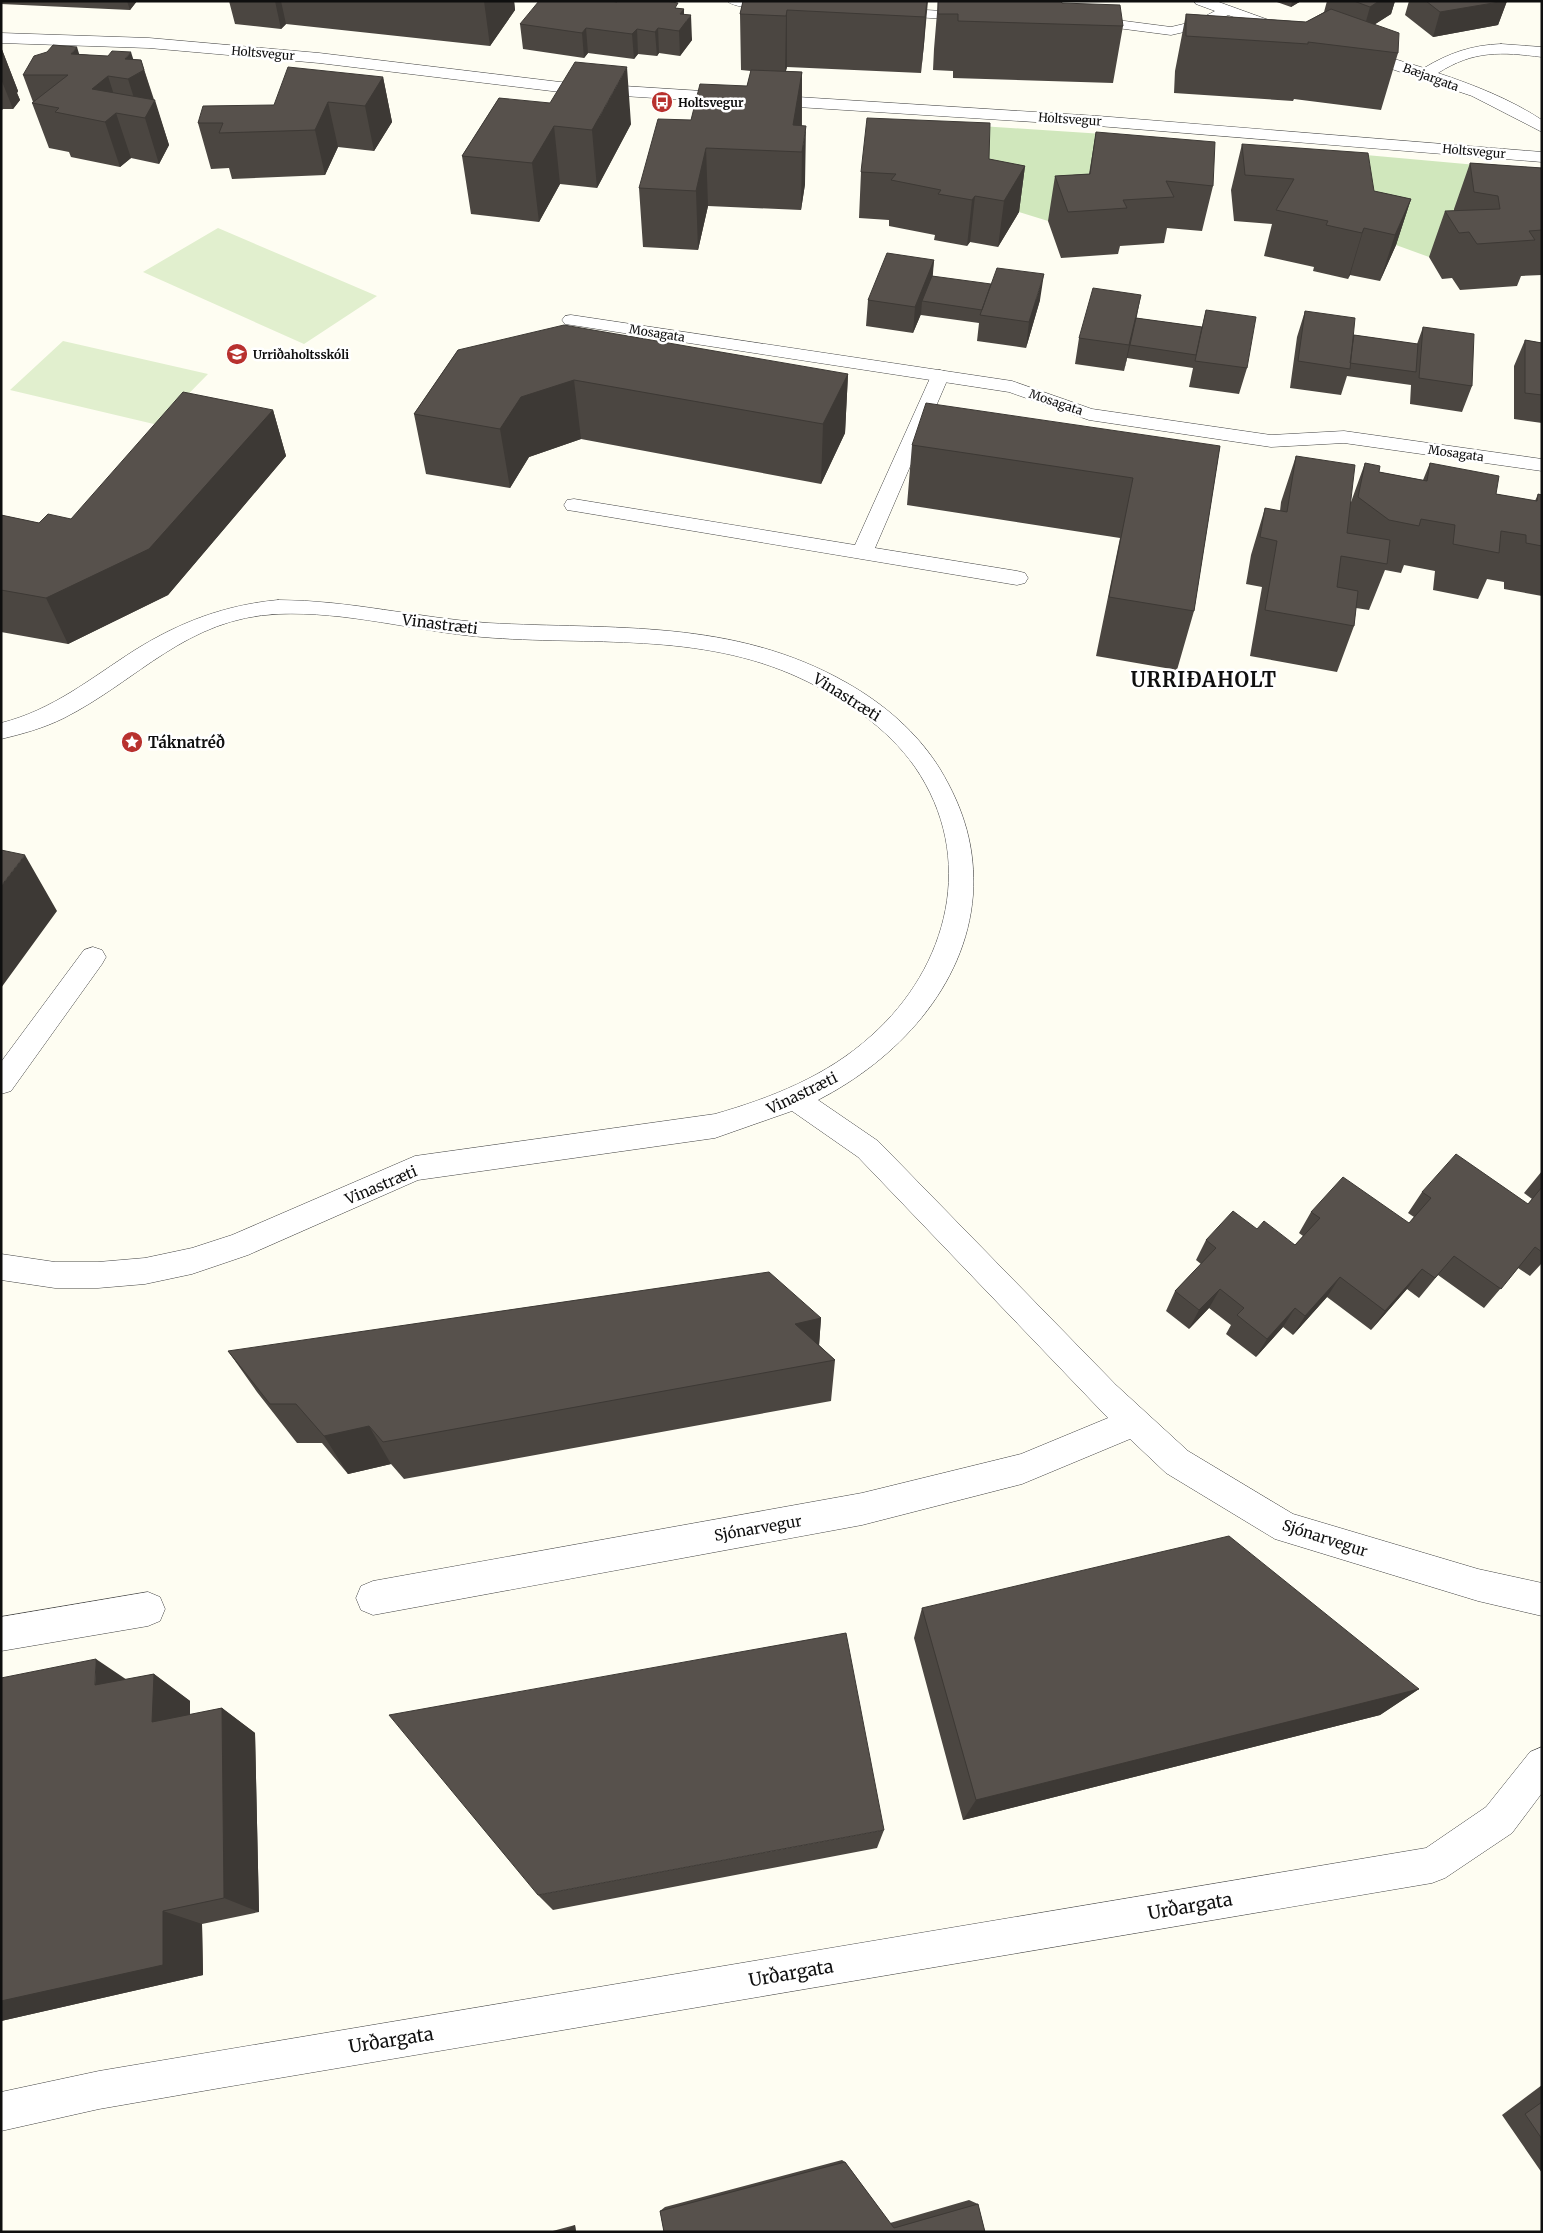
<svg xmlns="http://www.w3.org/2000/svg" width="1543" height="2233" viewBox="0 0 1543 2233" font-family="Merriweather,serif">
<rect width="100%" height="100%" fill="#fefdf2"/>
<path fill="#d0e7bc" d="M921,122L1164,138L1163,163L1048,221L1019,212Z
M1277,147L1510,168L1514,204L1429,257L1396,245Z"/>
<path fill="#e1efce" d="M218,228L377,296L304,344L143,272Z
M63,341L208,374L158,425L10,390Z"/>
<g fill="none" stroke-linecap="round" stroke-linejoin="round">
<g stroke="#424242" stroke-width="1">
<path id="service" d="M940,370L947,372L949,376L875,548L1017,571L1025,573L1028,578L1025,583L1017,585L574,511L567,510L564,505L567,500L574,499L855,545L931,376L933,372Z"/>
</g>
<g stroke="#424242" stroke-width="1">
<path id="minor" d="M727,1H770L785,4L787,7C782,14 732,8 727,1Z
M1194,1H1216L1291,28L1293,31L1286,35L1228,15L1206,27L1171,35L1086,24L1079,20L1086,16L1171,27L1196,21L1215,11L1196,4Z
M890,8L961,12L974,10L981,14L979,17L961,20L885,15L883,12Z
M1501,44L1542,47V57C1501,52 1474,50 1438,73C1474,85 1510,99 1542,120V132L1472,96L1353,56L1350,53L1358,48L1424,68C1449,53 1472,45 1501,44Z
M571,315L1012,381L1092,409L1271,435L1344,431L1542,459V471L1344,443L1271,447L1089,420L1009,392L565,324L562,320L565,316Z
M278,600C349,600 418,618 488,623C614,630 733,618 847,683C884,704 917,732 940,769C964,809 976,848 973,895C966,987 896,1060 818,1100L878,1141L1116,1385L1188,1451L1293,1514L1478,1569L1542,1583V1616L1478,1601L1275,1539L1166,1473L1130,1439L1022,1484L862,1525L373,1615L361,1610L356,1598L361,1586L373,1581L862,1493L1021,1454L1108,1418L858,1157L792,1111L715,1138L418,1180L248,1255L192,1274L145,1284L98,1288H55L1,1280V1254L55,1262H98L145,1258L192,1248L232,1235L415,1156L715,1114C771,1098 827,1076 871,1036C949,967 977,857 915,767C887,727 843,698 800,678C699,631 590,646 482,637C414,631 347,611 278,614C186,618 139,680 64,718C44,728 22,734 1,739V723C53,710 91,678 135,650C180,622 225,605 278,600Z
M93,947L102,950L106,957L102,964L11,1091L1,1094V1062L84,950Z
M148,1592L160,1597L165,1609L160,1621L148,1626L1,1651V1617Z
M1542,1747V1793L1512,1833L1445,1878L1432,1883L220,2088L99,2109L1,2131V2092L99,2071L1426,1848L1486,1807L1530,1752Z"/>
</g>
<g stroke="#424242" stroke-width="1">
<path id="tertiary" d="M1,33L149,38L319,53L560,82L1098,116L1542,152V162L1098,126L560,92L319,63L149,48L1,43Z"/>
</g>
<use href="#service" fill="#fff" fill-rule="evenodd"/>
<use href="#minor" fill="#fff" fill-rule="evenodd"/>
<use href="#tertiary" fill="#fff" fill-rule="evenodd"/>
</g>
<path fill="#4b4641" d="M1,1H137L130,10L1,4Z
M229,1H514L515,10L490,46L286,24L281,29L235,24Z
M743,1H928L924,44L921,73L787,67L786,71L802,72V125L805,184L801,210L708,206L698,250L643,247L639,188L691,120L747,86L751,71L741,70L740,14Z
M938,1H1061L1062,3L1123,26L1113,83L953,78V71L933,70L934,49Z
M1274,1H1301L1291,7Z
M1327,1H1395L1391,14L1375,24L1398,53L1381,110L1294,99L1293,101L1174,93L1175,71L1186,14L1306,22L1324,12Z
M1409,1H1507L1498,25L1433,37L1405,15Z
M678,8L684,9V14L692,40L680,56L659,53L657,56L638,54L634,59L588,53L584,58L523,49L520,24Z
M1,47L18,91L17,93L20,100L13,109H3L1,111Z
M79,54L141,60L169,145L159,164L131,158L120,167L71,157L69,152L49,148L32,103L33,102L23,75Z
M383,77L392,122L374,151L338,147L325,175L232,179L229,168L211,169L198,123L274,105Z
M499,98L631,124L597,188L560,184L539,222L471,214L462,156Z
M1096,132L1213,186L1202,231L1167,228L1164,243L1120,246L1118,254L1061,258L1048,221L1055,176L1089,174Z
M1242,144L1374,191L1411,199L1396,245L1380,281L1350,275L1348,279L1313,271L1314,267L1264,256L1272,224L1234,221L1231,190Z
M989,159L1025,166L1019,212L998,247L970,242L967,246L934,240L935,235L889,226V220L859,218L861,172Z
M1470,163L1542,168V275L1521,276L1517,286L1460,290L1452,278L1442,279L1429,257L1445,211H1454V209Z
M934,260L932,276L1040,300L1026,348L977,341L979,323L921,315V314L913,333L866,326L868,300Z
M1206,310L1247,368L1239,394L1189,387L1193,368L1127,358L1124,371L1075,364L1079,338L1136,318L1202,327Z
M1305,311L1354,335L1417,344L1423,327L1472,386L1462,412L1410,404L1411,385L1347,376L1341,395L1290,388L1297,337Z
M1525,340L1542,343V423L1514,419V366Z
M458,350L848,374L845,433L821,484L581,439L529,457L510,488L426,474L414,414Z
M273,410L286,456L168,595L68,644L1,632V515L39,523L71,519Z
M912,445L1220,446L1194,611L1177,670L1096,656L1120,538L907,505Z
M1296,456L1351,502L1365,463L1379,472L1423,480L1430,463L1496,494L1535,501L1538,494L1542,495V596L1504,589V582L1487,579L1478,599L1433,590L1435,571L1404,565L1401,573L1385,570L1369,610L1356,608L1354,626L1337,672L1250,656L1262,587L1246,584L1251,555L1265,508L1280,511L1281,502Z
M1542,1171V1263L1530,1276L1518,1268L1484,1308L1438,1275L1419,1298L1407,1289L1371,1330L1327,1297L1293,1335L1283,1327L1256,1357L1226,1334L1231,1325L1209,1308L1189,1329L1166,1311L1175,1291L1201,1264L1196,1260L1206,1240L1257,1229L1295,1245L1303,1236L1299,1233L1311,1212L1409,1223L1414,1217L1408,1213L1422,1192L1528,1204L1532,1199L1524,1193Z
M821,1318L819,1345L835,1360L831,1401L404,1479L391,1464L348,1474L322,1443H297L257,1392L228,1351Z
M922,1608L1419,1689L1380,1715L963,1820L914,1638Z
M154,1674L190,1701V1715L222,1708L255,1733L259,1912L202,1924L203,1975L1,2021L126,1680Z
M884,1830L877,1848L553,1910L538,1895Z
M1542,2085V2173L1502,2115Z
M842,2160L845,2162L890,2223L969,2200L978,2204L985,2232H664L660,2211L665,2207Z
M575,2225L576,2232H549Z"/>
<path fill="#3d3935" d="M127,1H137L130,10Z
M275,1H281L286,24L281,29Z
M484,1H514L515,10L490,46Z
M927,1L924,44L921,73L925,17Z
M1292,1H1301L1291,7Z
M1379,1H1395L1391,14L1363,32L1370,7Z
M1507,1L1498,25L1433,37L1440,12Z
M684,9V24L691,15L692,40L680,56L679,31L680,14Z
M787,10V67L785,73L786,16Z
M586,28L588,53L584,58L582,33Z
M658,28L659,53L657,56L655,32Z
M637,29L638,54L634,59L632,34Z
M1,47L18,91L17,93L20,100L13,109L1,79Z
M77,47L91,92L71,54Z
M131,52L138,74L144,70L154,102L155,100L169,145L159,164L145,118L140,117L128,79L125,59Z
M627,67L631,124L597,188L592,130Z
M802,72L801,130L793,125Z
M108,76L120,114L116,113L131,158L120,167L105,122L92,89Z
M383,77L392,122L374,151L365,106Z
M328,102L338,147L325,175L315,130Z
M554,126L560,184L539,222L532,163Z
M806,126L805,184L801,210L802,152Z
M706,148L708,206L698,250L696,191Z
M1025,166L1019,212L998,247L1004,201Z
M975,196L970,242L967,246L972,200Z
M1411,199L1396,245L1380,281L1395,235Z
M1364,228L1350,275L1348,279L1362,233Z
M934,260L932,286L922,301L921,314L913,333L915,307Z
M1044,274L1040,300L1026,348L1029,322Z
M1141,295L1136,321L1124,371L1129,345Z
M848,374L845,433L821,484L823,424Z
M574,380L581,439L529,457L510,488L500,429L521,397Z
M273,410L286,456L168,595L68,644L46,598Z
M25,855L57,911L1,988V886Z
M1422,1269L1407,1289L1371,1330L1385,1311Z
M1340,1277L1327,1297L1293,1335L1305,1316Z
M1220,1289L1209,1308L1189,1329L1199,1310Z
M1295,1308L1283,1327L1256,1357L1267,1339Z
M821,1318L818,1360L795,1324Z
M369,1426L391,1464L348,1474L324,1436Z
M96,1659L136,1686L95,1685Z
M154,1674L190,1701V1746L152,1722Z
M1419,1689L1380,1715L963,1820L976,1800Z
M222,1708L255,1733L259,1912L224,1898Z
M163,1911L202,1924L203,1975L1,2021V2001Z
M575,2225L576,2232H567L566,2230Z"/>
<path fill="#57514c" stroke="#3d3935" d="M539,1H611L617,2V1H666L678,3L675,8L684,9L680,14L691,15L679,31L658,28L655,32L637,29L632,34L586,28L582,33L520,24Z
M743,1H927L925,17L787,10L786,16L740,14Z
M938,1H1061L1062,3L1120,5L1123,26L958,21V14H938Z
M1354,1H1379L1370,7Z
M1426,1H1505L1440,12Z
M1331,9L1399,33L1398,53L1308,42V44L1186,36V14L1306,22Z
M53,45L77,47L71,54L108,56L112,51L131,52L125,59L141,60L144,70L128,79L108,76L92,89L155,100L145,118L116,113L105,122L55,112L59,108L32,103L68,75H23L34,56L47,52Z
M575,62L627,67L592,130L554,126L532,163L462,156L499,98L550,103Z
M288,67L383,77L365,106L328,102L315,130L219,133L223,123H198L203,106L274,105Z
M751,70L802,72L793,125L806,126L802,152L706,148L696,191L639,188L658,119L691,120L700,84L747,86Z
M867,118L990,123L989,159L1025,166L1004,201L975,196L972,200L938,194L941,190L891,180L896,174L861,172Z
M1096,132L1215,142L1213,186L1166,181L1174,197L1123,200L1127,208L1068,212L1055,176L1090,174Z
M1242,144L1368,153L1374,191L1411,199L1395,235L1364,228L1362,233L1326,225L1328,221L1276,210L1294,179L1245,175Z
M1470,163L1542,168V230L1529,231L1535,240L1477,244L1469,232L1459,233L1445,211L1500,209L1498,196L1474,192Z
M887,253L934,260L915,307L868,300Z
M997,268L1044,274L1029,322L980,315Z
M932,276L991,284L982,310L922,301Z
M1093,288L1141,295L1129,345L1079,338Z
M1206,310L1256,317L1247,368L1195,361Z
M1305,311L1355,318L1350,369L1298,361Z
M1136,318L1202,327L1196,355L1130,345Z
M564,325L848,374L823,424L574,380L521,397L500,429L414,414L458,350Z
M1423,327L1474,334L1472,386L1419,378Z
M1354,335L1418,344L1416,372L1350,363Z
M1525,340L1542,343V395L1525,393Z
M183,392L273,410L149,549L46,598L1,590V515L39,523L48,514L71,519Z
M926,403L1220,446L1194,611L1109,597L1133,478L912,445Z
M1296,456L1355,465L1347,533L1390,540L1387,564L1341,556L1337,587L1358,591L1354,626L1265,610L1277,541L1260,537L1265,508L1287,512Z
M1365,463L1380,466L1379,472L1427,481L1430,463L1499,476L1496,494L1537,501L1538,494L1542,495V546L1526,543V535L1501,531L1499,553L1453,544L1455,525L1421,519L1419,526L1389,520L1358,497Z
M1,850L25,855L1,886Z
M1456,1154L1528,1204L1542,1187V1252L1535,1247L1501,1289L1454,1256L1435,1278L1422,1269L1385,1311L1340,1277L1305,1316L1295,1308L1267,1339L1237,1315L1244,1308L1220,1289L1199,1310L1175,1291L1216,1248L1206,1240L1233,1211L1257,1229L1264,1221L1295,1245L1320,1218L1311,1212L1343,1177L1409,1223L1431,1198L1422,1192Z
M769,1272L821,1318L795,1324L835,1360L383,1442L369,1426L324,1436L296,1404H270L228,1351Z
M1229,1536L1419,1689L976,1800L922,1608Z
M846,1633L884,1830L538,1895L389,1715Z
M96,1659L95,1685L154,1674L152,1722L222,1708L224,1898L163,1911V1965L1,2001V1678Z
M1542,2102V2139L1525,2114Z
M845,2162L894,2228L978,2204L985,2232H664L660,2211Z
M566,2230L567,2232H559Z"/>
<defs>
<g id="bus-disc" transform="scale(1.125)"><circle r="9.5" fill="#b8312e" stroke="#fff"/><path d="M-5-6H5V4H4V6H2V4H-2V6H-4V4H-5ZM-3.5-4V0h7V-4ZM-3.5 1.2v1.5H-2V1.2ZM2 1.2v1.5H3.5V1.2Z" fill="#fff"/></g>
<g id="school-disc" transform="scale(1.125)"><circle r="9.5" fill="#b8312e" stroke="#fff"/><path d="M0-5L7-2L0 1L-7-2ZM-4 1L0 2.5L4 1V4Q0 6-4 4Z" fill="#fff"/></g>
<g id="sight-disc" transform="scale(1.125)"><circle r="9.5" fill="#b8312e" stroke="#fff"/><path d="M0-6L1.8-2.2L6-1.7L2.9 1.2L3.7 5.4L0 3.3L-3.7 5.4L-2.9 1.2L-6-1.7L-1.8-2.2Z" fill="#fff"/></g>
</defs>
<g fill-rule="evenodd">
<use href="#bus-disc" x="662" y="102"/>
<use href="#school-disc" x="237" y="354"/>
<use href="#sight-disc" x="132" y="742"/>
</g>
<g text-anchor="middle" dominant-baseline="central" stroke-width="5" stroke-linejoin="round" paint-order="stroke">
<g font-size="12" fill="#0f0f0f" stroke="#fff">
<text transform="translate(263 53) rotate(5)">Holtsvegur</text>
<text transform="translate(1431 77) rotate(20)">Bæjargata</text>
<text transform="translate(1070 119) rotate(4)">Holtsvegur</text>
<text transform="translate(1474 151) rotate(5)">Holtsvegur</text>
<text transform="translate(657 333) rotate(9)">Mosagata</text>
<text transform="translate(1056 402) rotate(19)">Mosagata</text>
<text transform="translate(1456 453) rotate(8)">Mosagata</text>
</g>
<g font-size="12" font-weight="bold" fill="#0f0f0f" stroke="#fff" text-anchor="start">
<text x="678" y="102">Holtsvegur</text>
<text x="253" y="354">Urriðaholtsskóli</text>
</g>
<g font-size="15" fill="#0f0f0f" stroke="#fff">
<text transform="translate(440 624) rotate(7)">Vinastræti</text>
<text transform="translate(847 697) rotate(32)">Vinastræti</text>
<text transform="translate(802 1093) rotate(-26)">Vinastræti</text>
<text transform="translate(381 1185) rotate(-23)">Vinastræti</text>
<text transform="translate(758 1528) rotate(-10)">Sjónarvegur</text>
<text transform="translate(1325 1538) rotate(18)">Sjónarvegur</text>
</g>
<g font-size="15" font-weight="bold" fill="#0f0f0f" stroke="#fff" text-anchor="start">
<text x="148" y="742">Táknatréð</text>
</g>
<g font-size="18" fill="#0f0f0f" stroke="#fff">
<text transform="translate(1190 1906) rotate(-10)">Urðargata</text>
<text transform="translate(791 1973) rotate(-10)">Urðargata</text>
<text transform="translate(391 2040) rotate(-9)">Urðargata</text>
</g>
<g font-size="20" font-weight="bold" letter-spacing="1" fill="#0f0f0f" stroke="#fff">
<text x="1204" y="679">URRIÐAHOLT</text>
</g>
</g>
<rect width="1543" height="2233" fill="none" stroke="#0f0f0f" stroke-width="5"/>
</svg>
